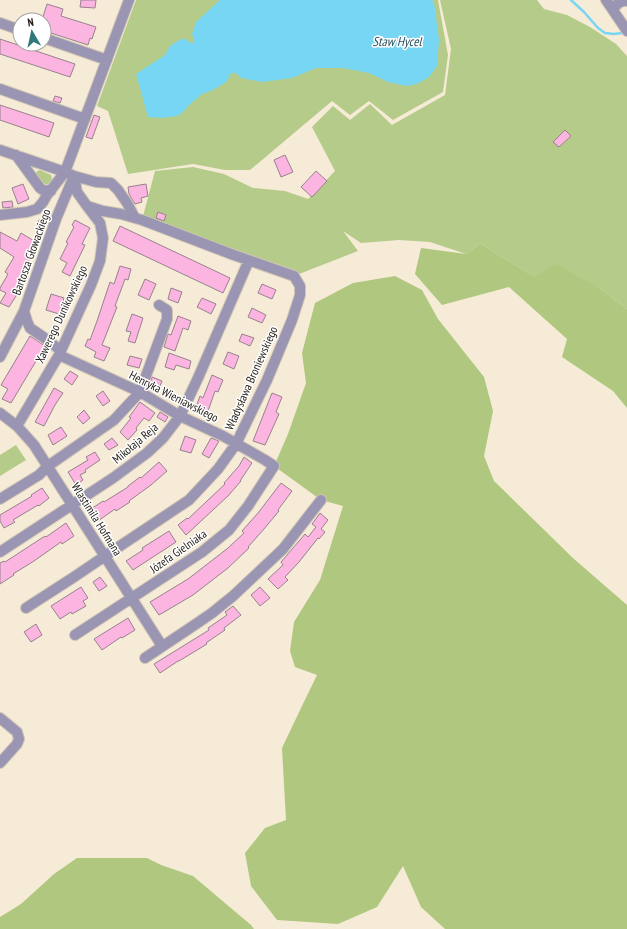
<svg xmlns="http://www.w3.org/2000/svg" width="627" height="929" viewBox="0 0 627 929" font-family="'PT Sans Narrow',sans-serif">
<rect width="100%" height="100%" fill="#f6ebd6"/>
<path fill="#b5cb89" d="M136,0H438L448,55L443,92L393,120L369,101L350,115L332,101L250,170H225L193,164L128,174L108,111L97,106Z
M440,0H537L544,9L567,15L590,27L616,44L627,56V309L598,287L535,277L495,253L481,243L466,254L430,242L399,240L361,243L343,231L358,251L294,276L142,220L155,171L193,167L224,174L253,188L285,191L308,199L335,171L312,127L333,106L350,120L370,104L392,125L445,95L451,49Z
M40,170L51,175C53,179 51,186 45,184C41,183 37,176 36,172Z
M16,445L26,460L0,476V455Z"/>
<path fill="#afc77f" d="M481,243L495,253L535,277L555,264L598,287L627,309V408L613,391L562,357L567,339L509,287L442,305L415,274L421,248L466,254Z
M395,276L422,290L438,319L484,377L493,411L484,456L494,481L574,559L627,605V929H445L421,907L403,866L377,907L338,924L277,920L251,886L245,853L265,828L286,820L282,748L302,706L317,675L295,667L290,651L294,622L320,580L343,506L321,500L274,466L288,434L306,383L302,353L315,303L353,283Z
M77,858H147L161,865L193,876L251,925L254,929H0V917L21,904L54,874Z"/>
<path fill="#78d6f5" d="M220,0H432L434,3L439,40L437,66L429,77L417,84L406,86L388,82L369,73L343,68H316L292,78L262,82L241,78L236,73H231L226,82L213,90L202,94L189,105L183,112L177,116L161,118L148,117L136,74L165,55L170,46L181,39H185L192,44L194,41L192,34L196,22Z"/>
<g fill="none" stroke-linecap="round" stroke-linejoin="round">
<path stroke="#78d6f5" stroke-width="2.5" d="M571,0L584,12L598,28L605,33L614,34L622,33"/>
</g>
<path fill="#fcb4e0" stroke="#97828e" d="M81,0H96L95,8L80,7Z
M47,4L63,9L61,16L96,27L92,39L90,38L88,45L48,32L50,25L44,23V20H42Z
M0,39L75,64L70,77L0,54Z
M55,96L62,98L60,103L53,101Z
M0,105L54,123L49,137L0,120Z
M94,115L100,117L92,139L86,137Z
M565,130L571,136L559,147L553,142Z
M285,155L293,172L281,177L274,160Z
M316,171L327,181L312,197L301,187Z
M23,184L29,199L18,204L12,188Z
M146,184L148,196L141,198L142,202L135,204L129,194L128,187Z
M12,201L13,207L3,208L2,202Z
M158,212L166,215L164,221L156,218Z
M43,218L48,221L44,229L36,225L40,219L42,220Z
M75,220L90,228L82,244L85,245L70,276L62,272L67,263L60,259L68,243L66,242L74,227L72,225Z
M120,226L230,278L223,293L113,241Z
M0,232L17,241L21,233L36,242L28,257L30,258L22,274L24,275L14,291L18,293L9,307L0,303L6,293L0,290V288L8,274L5,272L14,257L0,248Z
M120,266L131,269L128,280L125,279L115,306L117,307L102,345L110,348L104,361L94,357L96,352L85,346L88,339L90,340L97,321L110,282L114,284Z
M145,279L156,284L149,300L138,295Z
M262,284L276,290L272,299L258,293Z
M171,288L182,292L178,303L168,299Z
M51,294L64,298L59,314L46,310Z
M202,298L216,304L211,314L197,307Z
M252,308L266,315L262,323L248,317Z
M132,314L143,318L135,343L128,341L131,332L126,331Z
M178,316L191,321L188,330L183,328L175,351L164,347L168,334L171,335Z
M242,334L254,338L250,346L239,341Z
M30,336L45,346L11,403L2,399L8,389L1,385Z
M228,352L239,356L234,369L223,364Z
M169,353L191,361L189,369L176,365L174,370L165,367Z
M130,356L142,359L139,368L127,365Z
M70,371L78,376L72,385L64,379Z
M212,375L223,380L218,392L215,391L207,414L195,410L200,396L203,398Z
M152,377L162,381L157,393L148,389Z
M54,388L63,393L55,405L44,426L35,422Z
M103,391L110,401L103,406L96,396Z
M272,393L282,397L276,412L279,414L265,445L253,441Z
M140,402L155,413L149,421L144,418L136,428L137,430L128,440L120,432L131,418L129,417Z
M84,410L90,418L83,424L77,417Z
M160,412L168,417L165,422L157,417Z
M61,427L67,436L53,445L48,435Z
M185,436L196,440L191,453L180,450Z
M112,438L118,445L109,450L104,444Z
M211,438L219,441L209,458L202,454Z
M95,452L100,460L85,470L86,472L80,475L83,480L76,485L68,472L88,460L86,457Z
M244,457L252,463L240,481H241L228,496L186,535L178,525L187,518L188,519L225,484L224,483L239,466Z
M159,462L167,471L151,485L129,501L130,502L116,511L115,509L98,521L91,509L103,501L104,502L128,487V486L140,477L141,478Z
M281,483L292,491L278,510L279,511L264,529L248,547L249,548L228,568L193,595L159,615L150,602L188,579L228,548L244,533L242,531L258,513Z
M42,488L49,498L39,506L38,505L13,520L15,522L4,528L0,521V515L32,496L31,495Z
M320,513L328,520L321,529L325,532L319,539L318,538L299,562L285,577L288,580L278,589L268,579L283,565L281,562L305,534L308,537L316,527L312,524Z
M66,523L74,536L62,544L61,542L34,561L13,574L14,575L0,584V563L4,561L5,562L45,536L46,537Z
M169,531L176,542L133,570L126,561L143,550L142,548Z
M100,577L107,586L99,591L93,582Z
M81,587L88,598L83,601L86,606L72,614L71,612L60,619L51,606Z
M260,587L270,598L260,606L251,595Z
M233,606L241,615L224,628L225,630L206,643L207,644L179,661H178L160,673L154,664L209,630L208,628L227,615L225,612Z
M128,618L135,630L122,638L121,637L102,650L94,639Z
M36,624L42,635L31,642L24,632Z"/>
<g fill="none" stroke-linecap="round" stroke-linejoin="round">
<g stroke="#d0c6b3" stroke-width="12">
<path id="minor" d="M606,0L627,31
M613,10C616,4 620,0 627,1
M0,23L20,30
M44,38L107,60
M0,89L85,119
M0,150L65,172L74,176L77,192L87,206L100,223L103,238L100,261L91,285L59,355L17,426
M16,155L40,188L43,190L51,191
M0,215L27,212L37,209L43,202L47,195L65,172L129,0
M24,311L27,321L30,328L49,341L61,351
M59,355L140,392L180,416L223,436L265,460L274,466L248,506L229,530L202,552L75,635
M0,357L24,311L56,219L74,176L96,182L111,183L118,190L127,203L135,218
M0,413L17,426L34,445L162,646
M0,499L39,475L48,466L114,420L140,392L167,319V310L159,305
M0,552L113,478L147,453L163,438L180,416L198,378L249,260
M26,608L74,577L105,556L189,500L218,469L236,444L267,380L292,320L300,295V286L294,276L231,254L142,220L121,214L103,211L87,206
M145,658L193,626L212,613L233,596L283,549L321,500
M0,718L17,732L19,739L17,744L0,763"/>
</g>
<use href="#minor" stroke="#9b95b4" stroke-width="10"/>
</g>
<g text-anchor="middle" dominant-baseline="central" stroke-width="3" stroke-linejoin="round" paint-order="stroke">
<g font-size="12" fill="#211d16" stroke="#fff">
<text transform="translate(31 252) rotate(-70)">Bartosza Głowackiego</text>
<text transform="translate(61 314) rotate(-65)">Xawerego Dunikowskiego</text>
<text transform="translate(251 378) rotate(-66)">Władysława Broniewskiego</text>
<text transform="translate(174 396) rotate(27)">Henryka Wieniawskiego</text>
<text transform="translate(135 443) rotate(-40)">Mikołaja Reja</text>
<text transform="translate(97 519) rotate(58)">Wlastimila Hofmana</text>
<text transform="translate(178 551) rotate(-35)">Józefa Gielniaka</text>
</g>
<g font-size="13" font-style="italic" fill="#28525f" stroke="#fff">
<text x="397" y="41">Staw Hycel</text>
</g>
</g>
<g transform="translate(32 32) rotate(351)"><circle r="19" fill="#ffffff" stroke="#a6a5a2"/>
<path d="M0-3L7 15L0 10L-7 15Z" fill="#2f797a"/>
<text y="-6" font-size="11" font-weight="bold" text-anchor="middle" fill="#211d16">N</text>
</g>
</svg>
